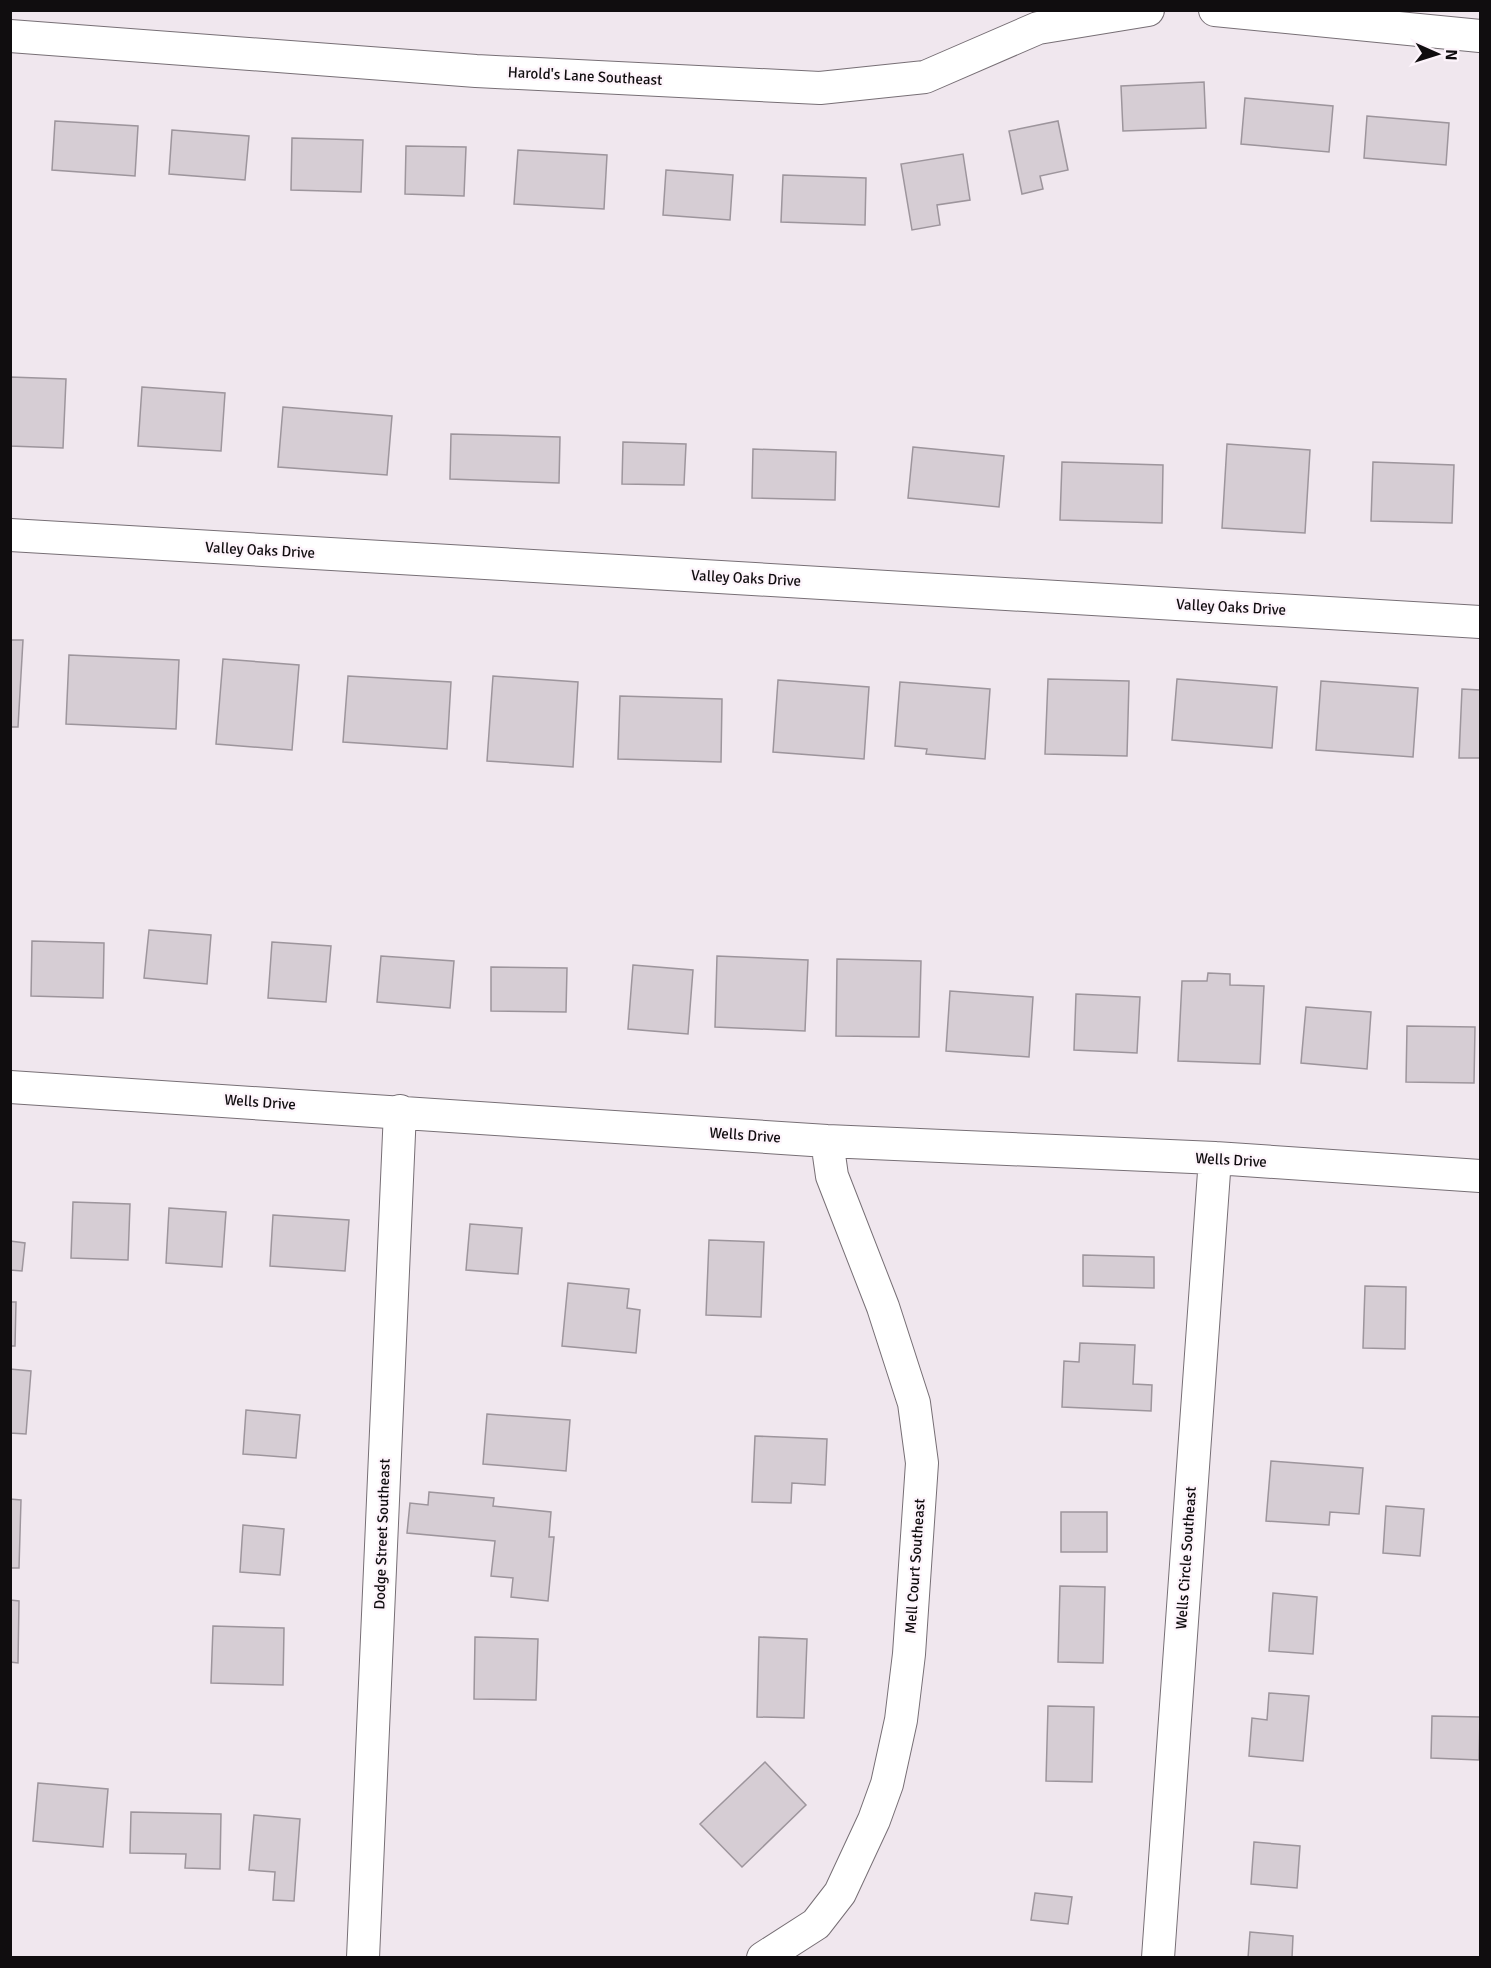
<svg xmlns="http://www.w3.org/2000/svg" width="1491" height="1968" viewBox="0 0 1491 1968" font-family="Signika,sans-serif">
<rect width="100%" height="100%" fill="#f0e7ee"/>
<path fill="#d6cdd4" stroke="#9d959c" stroke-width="1.5" d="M1204,82L1206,128L1123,131L1121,86Z
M1245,98L1333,106L1329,152L1241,144Z
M1367,116L1449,123L1446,165L1364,158Z
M55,121L138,126L135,176L52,170Z
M1058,121L1068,170L1040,176L1043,189L1022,194L1009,131Z
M172,130L249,136L245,180L169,174Z
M292,138L363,140L361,192L291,190Z
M406,146L466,147L464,196L405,194Z
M518,150L607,155L604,209L514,204Z
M963,154L970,200L937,205L940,225L912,230L901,164Z
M666,170L733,175L730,220L663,215Z
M783,175L866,178L865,225L781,222Z
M10,377L66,379L63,448L10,446Z
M142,387L225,393L221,451L138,446Z
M283,407L392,416L387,475L278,467Z
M451,434L560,437L559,483L450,479Z
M623,442L686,444L684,485L622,484Z
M1227,444L1310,450L1305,533L1222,528Z
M913,447L1004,456L999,507L908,498Z
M753,449L836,452L835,500L752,498Z
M1062,462L1163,465L1162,523L1060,520Z
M1373,462L1454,465L1452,523L1371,521Z
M10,640H23L18,727H10Z
M69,655L179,660L176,729L66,724Z
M223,659L299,665L292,750L216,744Z
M348,676L451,682L447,749L343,742Z
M493,676L578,682L573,767L487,761Z
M1048,679L1129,681L1127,756L1045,754Z
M1177,679L1277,687L1272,748L1172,740Z
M778,680L869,687L864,759L773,752Z
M1321,681L1418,688L1413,757L1316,750Z
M900,682L990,689L985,759L926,754L927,749L895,746Z
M1462,689L1480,690V758H1459Z
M620,696L722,699L721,762L618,759Z
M149,930L211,935L207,984L144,978Z
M32,941L104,943L103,998L31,996Z
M272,942L331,946L326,1002L268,998Z
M381,956L454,961L450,1008L377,1002Z
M717,956L808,960L805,1031L715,1027Z
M837,959L921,961L919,1037L836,1036Z
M633,965L693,970L688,1034L628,1029Z
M491,967L567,968L566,1012L491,1011Z
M1208,973L1230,974V985L1264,986L1260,1064L1178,1061L1182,981H1207Z
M950,991L1033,997L1029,1057L946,1051Z
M1076,994L1140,997L1137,1053L1074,1050Z
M1306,1007L1371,1012L1367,1069L1301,1063Z
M1407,1026L1475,1027L1474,1083L1406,1082Z
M73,1202L130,1204L128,1260L71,1258Z
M169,1208L226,1212L222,1267L166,1263Z
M273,1215L349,1220L345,1271L270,1266Z
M470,1224L522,1228L518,1274L466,1270Z
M709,1240L764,1242L761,1317L706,1315Z
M10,1241L25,1243L22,1271L10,1270Z
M1083,1255L1154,1257V1288L1083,1286Z
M568,1283L629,1289L627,1308L640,1310L636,1353L562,1346Z
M1365,1286L1406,1287L1405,1349L1363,1348Z
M10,1302H16L15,1346H10Z
M1080,1343L1135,1345L1133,1384L1152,1385L1151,1411L1062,1407L1064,1361L1079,1362Z
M10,1369L31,1371L26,1434L10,1433Z
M246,1410L300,1415L296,1458L243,1454Z
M487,1414L570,1420L566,1471L483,1464Z
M755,1436L827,1439L825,1485L792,1483L791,1503L752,1502Z
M1271,1461L1363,1468L1359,1514L1330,1512L1329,1525L1266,1521Z
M429,1492L494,1498L493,1506L551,1512L549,1537H554L548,1601L511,1597L513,1578L491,1576L495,1541L407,1533L410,1503L428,1505Z
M10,1499L21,1500L19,1568H10Z
M1386,1506L1424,1509L1420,1556L1383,1553Z
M1061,1512H1107V1552H1061Z
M243,1525L284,1529L280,1575L240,1572Z
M1060,1586L1105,1587L1103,1663L1058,1662Z
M1273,1593L1317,1597L1313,1654L1269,1651Z
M10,1600L19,1601L18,1663L10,1662Z
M213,1626L284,1628L283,1685L211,1683Z
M475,1637L538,1639L536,1700L474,1699Z
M759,1637L807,1639L804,1718L757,1717Z
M1269,1693L1309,1696L1303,1761L1249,1756L1252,1718L1267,1720Z
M1048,1706L1094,1707L1092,1782L1046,1781Z
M1432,1716L1480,1717L1479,1760L1431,1758Z
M765,1762L806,1805L742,1867L700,1824Z
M38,1783L108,1789L103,1847L33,1841Z
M131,1812L221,1814L220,1869L185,1868L186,1854L130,1853Z
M254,1815L300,1819L294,1901L273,1900L275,1872L249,1870Z
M1254,1842L1300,1846L1297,1888L1251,1884Z
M1035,1893L1072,1897L1068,1924L1031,1920Z
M1250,1932L1293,1936L1292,1958H1248Z"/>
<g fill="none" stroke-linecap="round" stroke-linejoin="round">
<g stroke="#776f75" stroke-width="34">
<path id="street" d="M1215,10L1480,36
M10,36L476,71L820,88L925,77L1038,28L1148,10
M10,535L1480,622
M10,1087L827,1141L1215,1158L1480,1176
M363,1958L400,1111
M763,1958L816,1924L840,1893L874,1820L887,1784L901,1720L909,1654L922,1463L914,1403L883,1307L832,1176L827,1141
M1158,1958L1215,1158"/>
</g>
<use href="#street" stroke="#fff" stroke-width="32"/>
</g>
<g text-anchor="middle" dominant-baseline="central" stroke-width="4.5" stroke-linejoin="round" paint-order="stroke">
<g font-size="15" fill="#100d0f" stroke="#fdf4fb">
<text transform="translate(585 76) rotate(3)">Harold's Lane Southeast</text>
<text transform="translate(260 550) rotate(3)">Valley Oaks Drive</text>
<text transform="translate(746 578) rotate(3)">Valley Oaks Drive</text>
<text transform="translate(1231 607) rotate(3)">Valley Oaks Drive</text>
<text transform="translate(260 1102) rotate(4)">Wells Drive</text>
<text transform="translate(745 1135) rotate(4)">Wells Drive</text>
<text transform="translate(1231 1160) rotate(3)">Wells Drive</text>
<text transform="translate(382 1534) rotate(-88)">Dodge Street Southeast</text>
<text transform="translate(1186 1558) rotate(-86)">Wells Circle Southeast</text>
<text transform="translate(915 1566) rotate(-86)">Mell Court Southeast</text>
</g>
</g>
<rect width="1491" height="1968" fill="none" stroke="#100d0f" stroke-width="24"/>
<g transform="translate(1437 54) rotate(93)" stroke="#fdf4fb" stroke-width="4.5" paint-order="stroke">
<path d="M0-4.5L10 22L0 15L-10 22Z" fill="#100d0f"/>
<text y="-9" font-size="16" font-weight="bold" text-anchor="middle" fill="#100d0f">N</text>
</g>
</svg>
